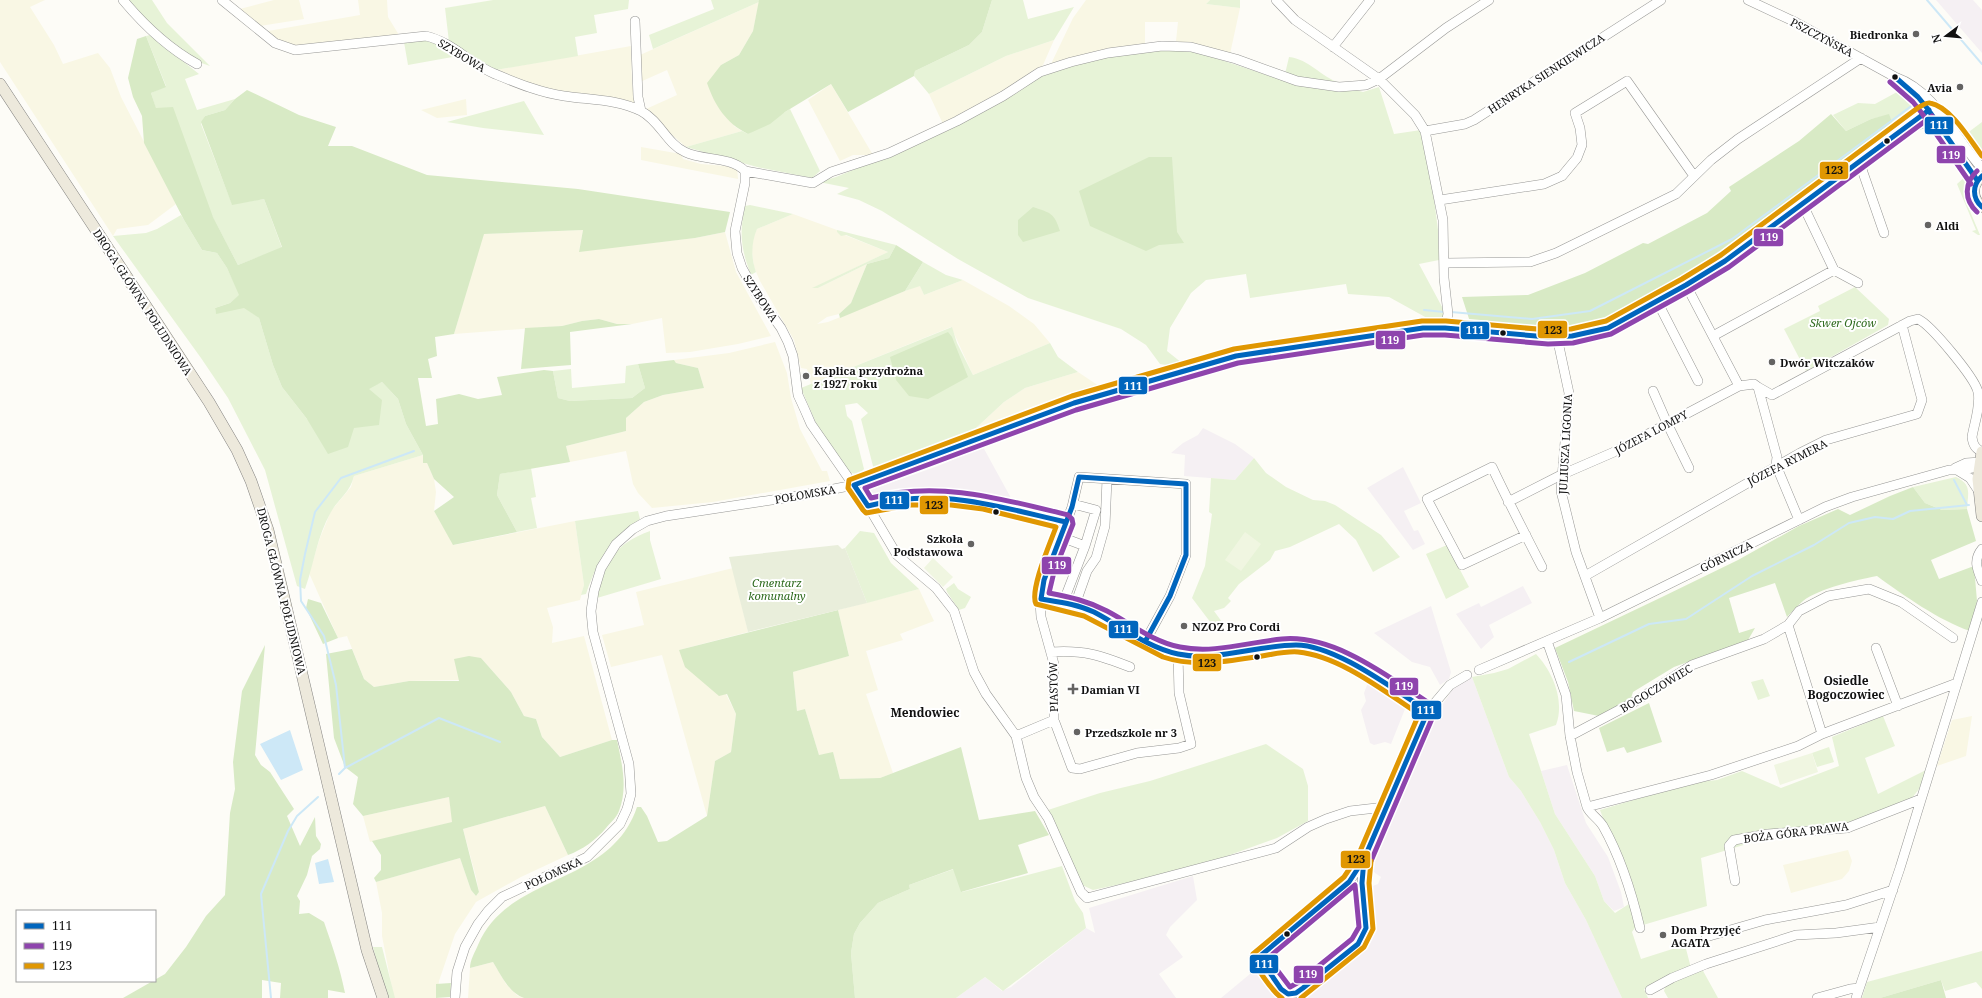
<svg xmlns="http://www.w3.org/2000/svg" width="1982" height="998" viewBox="0 0 1982 998" font-family="'Noto Serif',serif">
<rect width="100%" height="100%" fill="#fdfcf7"/>
<path fill="#f5f0f3" d="M1936,0H1973L1982,10V53Z
M1203,428L1235,444L1254,458L1235,480L1184,476L1185,455L1171,453L1183,443L1198,435Z
M983,447L1011,498V505L973,496L945,493H920L873,498L870,490L938,466Z
M1403,467L1421,503L1404,511L1414,531L1418,530L1425,544L1413,550L1367,488Z
M1523,586L1532,603L1489,625L1494,637L1481,649L1456,614L1479,603L1481,607Z
M1431,606L1451,672L1449,679L1440,685L1430,667L1412,662L1374,633Z
M1472,677L1509,777L1521,791L1540,822L1554,850L1565,883L1586,920L1622,998H1299L1370,937L1365,889L1378,884L1381,877L1375,873L1368,863L1380,835H1383L1416,757L1415,753L1430,723L1453,689Z
M1369,680L1402,701L1405,709L1391,744L1385,742L1374,745L1370,743L1361,710L1366,701L1364,693Z
M1567,765L1586,823L1608,857L1621,892L1624,907L1614,911L1604,901L1595,876L1555,814L1541,771Z
M1193,876L1197,900L1170,927L1166,935L1183,957L1159,974L1176,998H956L985,977L1002,991L1011,987L1086,928L1095,933L1089,908Z
M1256,969L1281,998H1221Z"/>
<path fill="#f9f7e4" d="M0,0H45L30,7L54,45L63,64L98,53L110,68L121,97L176,204L148,225L117,229L113,236L0,62Z
M274,0H299L304,19L260,26L240,9Z
M358,0H387L388,17L399,35L299,46L280,42L268,31L360,15Z
M1086,0H1210L1206,4L1240,8L1230,54L1176,41L1178,22H1145V46L1050,66L1073,18Z
M759,2L753,31L739,55L721,65L734,126L742,131L686,147L670,133L646,109L677,95L667,70L640,82V55Z
M1054,40L1043,65L1032,74L1005,92L943,124L929,94L1006,56Z
M631,46L632,85L636,104L609,97L561,92L534,85L496,70Z
M831,84L873,155H853L840,161L808,100Z
M466,99L467,115L437,118L421,110Z
M641,147L681,154L683,159L701,164L737,167L738,179L641,160Z
M793,214L837,230V232L888,252L813,288H818L867,264L851,303L839,314L827,317L817,324L828,322L920,285L924,295L963,280L1009,306L1034,324L1050,343L973,375L951,327L811,384L807,369L801,368L794,340L760,281L754,267L752,252V239L757,229Z
M583,230L579,251L695,238L725,232L736,272L771,336L738,344L690,352L666,353L662,318L632,324H617L599,319L582,321L562,326L454,334L483,234Z
M775,342L787,373L791,398L800,429L822,471H827L830,481L713,502L652,508L638,493L633,484L626,451L570,462L566,446L626,431V418L644,402L663,395L704,388L698,368L676,363L674,360L729,353Z
M1078,372L1102,388L1037,407L976,431V428L1004,402L1025,388Z
M423,455V463H427L434,479L436,492L434,511L454,545L575,521L584,585L580,600L547,608L553,627L552,643L584,636L612,740L560,757L542,737L536,719L524,716L511,692L481,658L459,680L409,681L374,687L364,679L347,636L338,638L309,573L320,538L331,511L351,487L354,476Z
M733,568L748,632L679,650L707,685L719,695L726,694L736,714L731,752L715,761L707,816L662,655L611,667L602,635L644,625L636,592Z
M919,589L934,621L900,634L903,640L866,651L878,690L866,694L893,773L880,778L840,779L833,753L819,755L805,709L797,711L793,672L849,656L838,610Z
M1972,716L1966,756L1937,766L1952,720Z
M449,797L453,822L370,842L363,816Z
M545,806L568,855L521,877L476,902L455,934L439,981L437,998H394L382,936V913L376,882L460,858L471,890L476,896L479,892L476,877L463,829Z
M1848,850L1852,861L1849,871L1842,879L1791,893L1783,865Z
M493,962L506,984L518,996L524,998H468L470,968Z"/>
<path fill="#e7f3d7" d="M125,0H152L167,23L210,66L187,58Z
M493,0H629L628,9L594,15L597,33L575,37L578,56L496,70L449,42L445,8Z
M711,0H759V2L653,49L649,35L714,9Z
M992,0H1023L1028,19L1074,7L1054,40L1006,56L929,94L914,76L915,71L969,45L982,32Z
M1210,0H1240V8L1206,4Z
M150,35L199,74L185,79L197,110L235,99L225,110L205,116L201,124L232,204L264,199L282,248L238,265L156,109L151,93L166,86L146,36Z
M425,39L438,43L458,56L408,65L404,42Z
M1156,50H1183L1200,53L1291,83L1356,90L1363,92L1379,87L1394,134L1421,130L1433,191L1438,230L1439,260L1419,264L1448,318H1427L1389,297L1348,294L1346,284L1250,298L1246,274L1206,280L1191,293L1170,328L1167,351L1182,363L1172,366L1160,364L1146,345L1121,329L1028,298L958,259L882,211L859,200L837,194L849,188L819,182L836,177L875,161L1041,75L1090,59Z
M1289,57C1309,59 1321,77 1340,83L1305,79L1285,74Z
M1897,92L1912,107L1905,115L1893,124L1889,115L1871,119L1846,131L1833,115L1858,103L1875,104Z
M524,101L544,135L483,128L447,122Z
M790,109L820,171L812,178L757,167L686,147L742,131L748,134Z
M1982,122V154L1966,134Z
M1966,176L1968,182L1964,197L1980,235H1978L1972,231L1976,230L1957,184Z
M750,205L793,214L757,229C751,243 751,258 756,272L751,275C741,249 739,234 745,206Z
M181,215L202,250L217,253L227,268L240,295L230,303L215,308L216,313L244,307L259,318L273,365L282,387L307,419L353,428L368,388L382,382L398,399L406,424L423,455L354,476C350,493 339,498 331,512C317,536 314,564 305,589L297,586L265,470L228,398L201,358L113,236L146,233L157,229Z
M837,230L896,245L889,258L867,264L818,288H812L888,252L846,235L841,236L837,232Z
M923,262L946,275L963,280L924,295L920,286L905,291Z
M1855,287L1889,319L1888,325L1806,371L1784,329L1820,311L1818,306Z
M952,327L957,343L973,375L1050,343L1058,357L1078,372L1025,388L1004,402L976,428V431L1037,407L1102,388L1105,391L875,474L861,419L868,413L857,403L845,405L847,416L852,421L864,469L859,475L848,472L816,423L801,388Z
M638,364L645,388L632,398L570,401L558,398L553,371L571,369L572,388L625,383L626,366Z
M1254,458L1266,473L1286,487L1313,500L1325,501L1335,505L1381,535L1400,557L1373,572L1356,540L1339,524L1290,547L1275,551L1270,560L1239,584L1228,598L1231,601L1224,608L1214,611L1222,622L1214,627L1192,598L1205,566L1212,514L1209,512L1211,478L1235,480Z
M531,468L536,497L531,498L537,528L517,532L497,495L500,474Z
M1956,477C1972,485 1968,492 1967,509L1942,510L1925,503L1913,487Z
M638,511L640,519C608,543 599,557 586,594L581,595L584,585L575,521Z
M650,531V540L661,579L597,598C605,562 614,544 650,531Z
M860,531L874,533L891,563L919,589L867,603L845,548Z
M1447,545L1469,587L1446,599L1426,554Z
M954,583L958,589L971,597L965,608L959,610L947,592L946,589Z
M1536,654C1553,672 1565,701 1556,725L1529,734L1555,814L1595,876L1604,901L1615,913L1632,902L1637,925L1632,932L1641,959L1685,945L1691,968L1644,989L1648,998H1622L1586,920L1565,883L1554,850L1540,822L1521,791L1509,777L1472,677L1494,673L1508,669Z
M1763,679L1770,696L1758,700L1751,682Z
M1883,716L1895,746L1865,758L1878,794L1928,769L1919,789L1912,798L1849,824L1773,836L1701,858L1707,906L1643,925L1600,810L1690,783L1717,780L1742,771L1781,788L1839,766L1832,737Z
M1266,744L1303,769L1308,786V821L1277,838L1191,869L1093,890L1082,885L1055,822L1048,810L1100,793L1150,781Z
M1829,747L1834,762L1817,767L1812,753Z
M1062,866L1075,901L1083,913L1086,928L1003,991L985,977L956,998H855L851,953L854,934L860,923L878,903L910,889L909,885L954,869L962,892Z
M373,947H382L395,998H386Z
M1982,951V989L1976,982L1945,991L1941,980L1880,998H1862L1867,982Z
M1702,969L1718,998H1668L1664,991L1666,984Z"/>
<path fill="#d8eac5" d="M759,0H992L982,32L969,45L915,71L914,76L848,112L831,84L785,112L770,124L748,134C726,123 715,106 707,83L721,65L739,55L753,31Z
M146,36L166,87L151,93L156,108L173,107L213,217L238,265L282,247L264,199L232,205L201,122L205,116L225,110L235,99L247,90L299,115L336,127L328,146H352L427,175L578,189L730,212L725,232L695,238L579,252L583,230L484,234L454,334L435,337L437,356L428,359L432,378H418L426,426L438,424L436,399L459,394L478,399L502,395L497,377L544,370L553,371L558,398L570,401L632,398L645,388L638,364L674,360L676,363L698,368L704,388L663,395L644,402L626,418V431L566,446L570,462L500,474L497,495L517,532L453,545L434,511L454,497L434,479L427,463H423V455L406,424L398,399L382,382L369,389L382,400L379,425L354,428L348,447L328,454L307,419L282,387L273,365L259,318L244,308L216,314L215,308L230,303L239,295L227,268L217,253L202,250L184,220L144,143L142,116L133,97L128,78L137,39Z
M1831,114L1846,131L1871,119L1889,114L1893,124L1840,163L1794,202L1734,249L1703,270L1612,320L1578,331L1559,332L1471,325L1462,297L1528,295L1585,273L1643,243L1648,244L1707,213L1731,191L1729,187L1799,141Z
M1149,157H1172L1177,232L1184,243L1159,245L1146,251L1090,226L1079,191Z
M1033,207C1050,213 1054,212 1060,231L1023,242L1018,235V220Z
M896,245L923,262L905,291L840,318L839,314L851,303L867,264L889,258Z
M599,319L617,324H632L570,332L571,365L521,369L525,328L562,326L582,321Z
M948,332L952,337L968,377L928,399L909,396L896,380L890,357Z
M1913,487L1925,503L1942,510L1967,509L1976,541L1931,560L1939,579L1974,566L1977,601L1970,631C1940,621 1903,595 1877,576C1856,580 1820,588 1803,601C1797,606 1792,612 1787,617L1775,583L1729,598L1739,633L1755,628L1748,640L1674,667L1633,692L1631,698L1599,716L1574,711L1568,682L1555,648L1662,597L1738,560L1799,526L1838,509L1850,515L1890,496Z
M308,599L321,603L338,638L323,644L306,608Z
M838,610L849,656L793,672L797,711L805,709L819,755L833,752L840,779L880,778L961,747L979,820L1035,811L1049,835L1018,845L1028,873L961,892L953,869L909,885L910,889L878,903L860,923L854,934L851,953L855,998H524C509,993 501,975 493,962L470,968C470,960 475,952 478,945C508,873 610,887 637,807H641L647,816L658,842L667,841L707,816L715,761L731,752L736,714L727,694L719,696L685,667L679,650Z
M265,645L255,755L261,765L270,772L294,809L287,816L300,846L315,817L316,836L321,844L320,849L312,856L307,875L297,896L300,901L299,914L309,913L324,922C332,945 340,968 345,993L328,990V998H280L281,983L262,980V998H123L165,974L186,947L206,916L225,895L230,813L235,789L233,762L242,691Z
M352,649L364,679L374,687L409,681H459L454,659L469,656L481,658L511,692L524,716L536,719L542,737L560,757L612,740H617C622,764 628,788 619,811C617,817 610,823 606,828C596,840 582,850 568,855L545,806L463,829L479,892L476,896L471,890L460,858L376,882L374,878L381,870V855L372,841L452,822L449,797L363,816L353,804L358,777L345,767L334,738L326,654Z
M1649,703L1662,742L1627,753L1624,747L1607,752L1599,728Z
M1941,980L1946,998H1880Z
M451,983L450,997L436,998V984Z"/>
<path fill="#e9eedb" d="M838,545L842,549L845,548L867,603L748,632L729,557Z"/>
<path fill="#f0f6e1" d="M1245,532L1261,544L1241,571L1225,560Z
M933,558L953,577L943,587L924,568Z
M1812,753L1818,772L1780,785L1774,765Z"/>
<path fill="#cde8f7" d="M290,730L303,770L281,780L260,744Z
M328,859L334,882L319,884L315,863Z"/>
<g fill="none" stroke-linecap="round" stroke-linejoin="round">
<path stroke="#cde8f7" stroke-width="2" d="M1927,0L1982,64
M1424,310L1444,312
M1451,312L1532,319L1590,311L1732,239L1914,104
M1954,480L1967,505
M1569,662L1649,624L1686,619L1752,576L1814,545L1849,523L1875,517L1893,519L1910,511L1969,505
M345,768L336,685L324,636L301,601L300,580L305,554L315,512L341,478L414,451
M339,774L345,768L439,718L500,742
M271,998L261,894L288,831L297,816L318,797"/>
<g stroke="#979795" stroke-width="10">
<path id="minor" d="M123,0C144,25 168,48 197,64
M222,0L275,43L295,50L426,36C452,42 470,64 495,74C517,83 541,93 564,96C590,100 617,99 641,111C660,121 667,144 685,152C704,161 730,156 745,171V183L735,231L737,253L742,268L756,293L781,328L788,342L793,356L798,395L804,408L811,424L868,506L897,555L936,588L954,611L974,672L986,694L1016,736L1026,778L1034,797L1048,818L1081,892L1087,898L1276,848L1308,827L1326,819L1350,811L1385,807
M1276,0L1295,20L1379,79L1415,115L1425,131L1443,220L1444,278L1448,314L1445,328
M1748,0L1793,21L1895,77C1937,92 1954,138 1982,168
M635,21L638,97L641,111
M1333,47L1370,0
M1925,105L1977,180
M1905,128L1930,122L1939,125
M1425,131L1465,124L1474,120L1661,0
M1859,161L1884,233
M745,171L813,183L831,172L889,153L957,121L1003,96L1040,72L1071,62L1108,53L1162,46L1191,47L1236,59L1297,81L1339,87L1366,85L1379,79L1446,28L1489,0
M1440,200L1544,184L1562,176L1577,158L1582,145L1580,128L1575,113L1627,81L1694,176
M1802,203L1834,270
M1445,263L1530,262L1556,253L1676,194L1711,160L1738,139L1861,58
M1686,285L1739,386L1754,384L1758,387L1777,457L1776,465L1799,520
M1657,301L1698,381
M1713,336L1834,270L1858,283
M1557,337L1569,393L1561,491L1576,552L1600,618
M1758,387L1772,395L1910,321L1918,319C1931,325 1975,378 1978,392C1981,406 1974,424 1972,437C1973,445 1975,448 1982,452
M1653,391L1667,423L1689,468
M1955,468L1966,463L1981,462
M1957,470L1970,478L1978,490
M1508,502L1561,475L1614,452L1739,386
M868,506C890,500 912,496 935,497C978,497 1024,513 1066,522
M1526,535L1462,565L1427,499L1492,467C1508,501 1525,534 1542,567
M1061,537L1085,546
M1982,549C1973,560 1977,569 1982,581
M1585,576L1800,453L1826,440L1917,414L1922,400L1902,325
M1041,599C1059,602 1077,604 1093,612C1121,625 1147,646 1177,654C1209,662 1263,645 1297,645C1332,645 1397,692 1428,711
M1063,603L1085,546L1096,510L1073,504
M1075,605L1087,571L1096,558L1105,526L1107,479
M1788,625L1822,734
M1146,640L1170,596L1186,555V484L1079,477L1072,507L1044,580L1040,602L1041,617L1054,664V720L1072,768L1080,769L1137,753L1179,748L1191,744L1179,693L1178,654
M1547,641L1566,695L1570,736L1577,772L1587,807C1590,814 1598,818 1603,826C1620,856 1632,894 1640,928
M1876,648L1898,706
M1051,652C1085,650 1099,655 1130,667
M1479,670L1600,618L1825,507L1852,497L1949,470H1963L1980,466
M1016,736L1054,720
M1570,736L1636,701L1692,665L1764,639L1788,625L1799,611L1828,596L1869,589L1901,602L1953,638
M1587,807L1711,775L1798,746L1822,734L1957,683
M1364,859L1362,883L1366,928L1358,944L1303,988L1296,993L1288,994L1281,989L1259,957L1349,882L1364,859L1428,711L1450,685L1467,675
M1735,881L1729,846L1734,840L1768,834L1847,828L1921,799
M1706,937L1765,920L1846,905L1893,890
M1650,990L1672,978L1706,964L1796,935L1836,933L1880,927
M455,998L457,972L465,947L478,924L488,911L502,897L587,857L620,824L627,809L631,794L629,764L593,632L591,611L594,591L601,568L616,544L633,529L647,521L666,516L798,496L854,485L1074,403L1236,356L1395,331L1423,328H1445L1548,337L1572,336L1608,328L1686,285L1725,261L1923,113L1929,110
M1817,998L1850,989L1859,988
M1856,998L1900,868L1982,602"/>
</g>
<g stroke="#858482" stroke-width="12">
<path id="major" d="M0,84L209,402L237,450L251,481L268,530L367,950L383,998
M1982,176C1971,184 1971,199 1982,207
M1982,452L1978,479L1982,516"/>
</g>
<use href="#minor" stroke="#fffffe" stroke-width="9"/>
<use href="#major" stroke="#ede9dc" stroke-width="11"/>
<g stroke="#fff" stroke-width="8">
<path id="bus-1" d="M1895,77L1918,97L1927,108L1977,180
M1982,176C1972,185 1972,198 1982,207
M1066,522C995,506 941,487 868,506L854,485L1074,403L1236,356L1423,328H1445L1548,337L1572,336L1608,328L1686,285L1725,261L1929,110
M1146,640L1170,596L1186,555V484L1079,477L1072,507L1044,580L1041,599C1059,602 1077,604 1094,612C1121,626 1148,648 1178,654C1217,662 1257,645 1296,645C1336,645 1394,690 1428,711L1364,859
M1364,859L1362,883L1366,928L1358,944L1303,988L1296,993L1288,994L1281,989L1259,957L1349,882Z"/>
</g>
<g stroke="#fff" stroke-width="8">
<path id="bus-2" d="M1890,82L1913,102L1921,112L1971,184
M1977,171C1964,183 1964,200 1977,212
M1371,861L1434,714L1435,710L1432,705C1390,678 1335,634 1282,639C1249,642 1214,654 1180,647C1153,642 1130,623 1107,611C1088,601 1070,597 1049,593L1054,572L1073,524L1072,519L1068,515C1002,499 939,480 871,498L865,488L1076,410L1238,363L1423,335H1445L1548,344L1573,343L1611,334L1689,291L1729,267L1932,116
M1355,885L1359,927L1352,939L1299,982L1290,987L1268,958Z"/>
</g>
<g stroke="#fff" stroke-width="8">
<path id="bus-3" d="M1282,998C1274,993 1251,963 1253,954L1344,877L1358,856L1419,714C1385,692 1340,656 1298,652C1287,651 1274,654 1262,656C1229,661 1196,668 1163,657L1084,616L1036,604C1029,591 1051,541 1056,527L983,509L951,505H910L866,513L863,510L848,488L849,480L1072,396L1234,349L1422,321H1446L1548,330L1571,329L1606,321L1682,279L1721,255L1919,107C1922,106 1926,102 1930,103C1951,107 1970,140 1982,156
M1301,998L1364,947L1373,929L1369,883L1371,861"/>
</g>
<use href="#bus-1" stroke="#0065bd" stroke-width="5"/>
<use href="#bus-2" stroke="#8e44ad" stroke-width="5"/>
<use href="#bus-3" stroke="#e09702" stroke-width="5"/>
</g>
<g fill="#646362" stroke="#fff" stroke-width="1.5">
<circle cx="1916" cy="34" r="4"/>
<circle cx="1960" cy="87" r="4"/>
<circle cx="1928" cy="225" r="4"/>
<circle cx="1772" cy="362" r="4"/>
<circle cx="806" cy="376" r="4"/>
<circle cx="971" cy="544" r="4"/>
<circle cx="1184" cy="626" r="4"/>
<path d="M1071 683h4v4h4v4h-4v4h-4v-4h-4v-4h4z"/>
<circle cx="1077" cy="732" r="4"/>
<circle cx="1663" cy="935" r="4"/>
</g>
<g fill="#111" stroke="#fff" stroke-width="1.5">
<circle cx="1895" cy="77" r="3.5"/>
<circle cx="1887" cy="141" r="3.5"/>
<circle cx="1503" cy="333" r="3.5"/>
<circle cx="996" cy="512" r="3.5"/>
<circle cx="1257" cy="657" r="3.5"/>
<circle cx="1287" cy="934" r="3.5"/>
</g>
<g text-anchor="middle" dominant-baseline="central" stroke-width="4" stroke-linejoin="round" paint-order="stroke">
<g font-size="11" font-weight="bold" fill="#111" stroke="#fff" text-anchor="start">
<text x="1908" y="34" text-anchor="end">Biedronka</text>
<text x="1952" y="87" text-anchor="end">Avia</text>
<text x="1936" y="225">Aldi</text>
<text x="1780" y="362">Dwór Witczaków</text>
<text x="814" y="370">Kaplica przydrożna<tspan x="814" dy="13">z 1927 roku</tspan></text>
<text x="963" y="538" text-anchor="end">Szkoła<tspan x="963" dy="13">Podstawowa</tspan></text>
<text x="1192" y="626">NZOZ Pro Cordi</text>
<text x="1081" y="689">Damian VI</text>
<text x="1085" y="732">Przedszkole nr 3</text>
<text x="1671" y="929">Dom Przyjęć<tspan x="1671" dy="13">AGATA</tspan></text>
</g>
<g font-size="11" fill="#111" stroke="#fff">
<text transform="translate(1822 37) rotate(28)">PSZCZYŃSKA</text>
<text transform="translate(462 55) rotate(31)">SZYBOWA</text>
<text transform="translate(1546 73) rotate(-33)">HENRYKA SIENKIEWICZA</text>
<text transform="translate(761 298) rotate(57)">SZYBOWA</text>
<text transform="translate(143 302) rotate(57)">DROGA GŁÓWNA POŁUDNIOWA</text>
<text transform="translate(1651 432) rotate(-28)">JÓZEFA LOMPY</text>
<text transform="translate(1565 444) rotate(-87)">JULIUSZA LIGONIA</text>
<text transform="translate(1787 462) rotate(-27)">JÓZEFA RYMERA</text>
<text transform="translate(805 494) rotate(-10)">POŁOMSKA</text>
<text transform="translate(1726 556) rotate(-26)">GÓRNICZA</text>
<text transform="translate(282 591) rotate(76)">DROGA GŁÓWNA POŁUDNIOWA</text>
<text transform="translate(1053 687) rotate(-91)">PIASTÓW</text>
<text transform="translate(1656 688) rotate(-31)">BOGOCZOWIEC</text>
<text transform="translate(1796 832) rotate(-7)">BOŻA GÓRA PRAWA</text>
<text transform="translate(553 873) rotate(-25)">POŁOMSKA</text>
</g>
<g font-size="11" font-style="italic" fill="#2f6b1f" stroke="#fff">
<text x="1843" y="322">Skwer Ojców</text>
<text x="777" y="582">Cmentarz<tspan x="777" dy="13">komunalny</tspan></text>
</g>
<g font-size="12" font-weight="bold" fill="#111" stroke="#fff">
<text x="1846" y="680">Osiedle<tspan x="1846" dy="14">Bogoczowiec</tspan></text>
<text x="925" y="712">Mendowiec</text>
</g>
</g>
<g stroke="#fff" stroke-width="1.5">
<rect x="1924" y="116" width="30" height="19" rx="4" fill="#0065bd"/>
<rect x="1936" y="145" width="30" height="19" rx="4" fill="#8e44ad"/>
<rect x="1819" y="161" width="30" height="19" rx="4" fill="#e09702"/>
<rect x="1753" y="228" width="31" height="19" rx="4" fill="#8e44ad"/>
<rect x="1537" y="320" width="31" height="19" rx="4" fill="#e09702"/>
<rect x="1460" y="321" width="30" height="19" rx="4" fill="#0065bd"/>
<rect x="1375" y="330" width="31" height="20" rx="4" fill="#8e44ad"/>
<rect x="1118" y="376" width="30" height="19" rx="4" fill="#0065bd"/>
<rect x="879" y="491" width="31" height="19" rx="4" fill="#0065bd"/>
<rect x="919" y="495" width="30" height="20" rx="4" fill="#e09702"/>
<rect x="1041" y="556" width="31" height="19" rx="4" fill="#8e44ad"/>
<rect x="1108" y="620" width="31" height="19" rx="4" fill="#0065bd"/>
<rect x="1192" y="653" width="30" height="19" rx="4" fill="#e09702"/>
<rect x="1389" y="677" width="30" height="19" rx="4" fill="#8e44ad"/>
<rect x="1411" y="700" width="31" height="20" rx="4" fill="#0065bd"/>
<rect x="1340" y="850" width="31" height="19" rx="4" fill="#e09702"/>
<rect x="1249" y="954" width="30" height="20" rx="4" fill="#0065bd"/>
<rect x="1293" y="965" width="31" height="19" rx="4" fill="#8e44ad"/>
</g>
<g font-size="11" text-anchor="middle" font-weight="bold" fill="#fff">
<text x="1939" y="129">111</text>
<text x="1951" y="159">119</text>
<text x="1769" y="241">119</text>
<text x="1475" y="334">111</text>
<text x="1390" y="344">119</text>
<text x="1133" y="390">111</text>
<text x="894" y="504">111</text>
<text x="1057" y="569">119</text>
<text x="1123" y="633">111</text>
<text x="1404" y="690">119</text>
<text x="1426" y="714">111</text>
<text x="1264" y="968">111</text>
<text x="1308" y="978">119</text>
</g>
<g font-size="11" text-anchor="middle" font-weight="bold" fill="#111">
<text x="1834" y="174">123</text>
<text x="1553" y="334">123</text>
<text x="934" y="509">123</text>
<text x="1207" y="667">123</text>
<text x="1356" y="863">123</text>
</g>
<rect x="16" y="910" width="140" height="72" fill="#ffffff" stroke="#a0a0a0"/>
<rect x="24" y="923" width="20" height="6" fill="#0065bd" stroke="#a0a0a0"/>
<text x="52" y="930" font-size="12" fill="#111111">111</text>
<rect x="24" y="943" width="20" height="6" fill="#8e44ad" stroke="#a0a0a0"/>
<text x="52" y="950" font-size="12" fill="#111111">119</text>
<rect x="24" y="963" width="20" height="6" fill="#e09702" stroke="#a0a0a0"/>
<text x="52" y="970" font-size="12" fill="#111111">123</text>
<g transform="translate(1946 36) rotate(254)" stroke="#ffffff" stroke-width="3" paint-order="stroke">
<path d="M0-3L7 15L0 10L-7 15Z" fill="#111111"/>
<text y="-6" font-size="11" font-weight="bold" text-anchor="middle" fill="#111111">N</text>
</g>
</svg>
